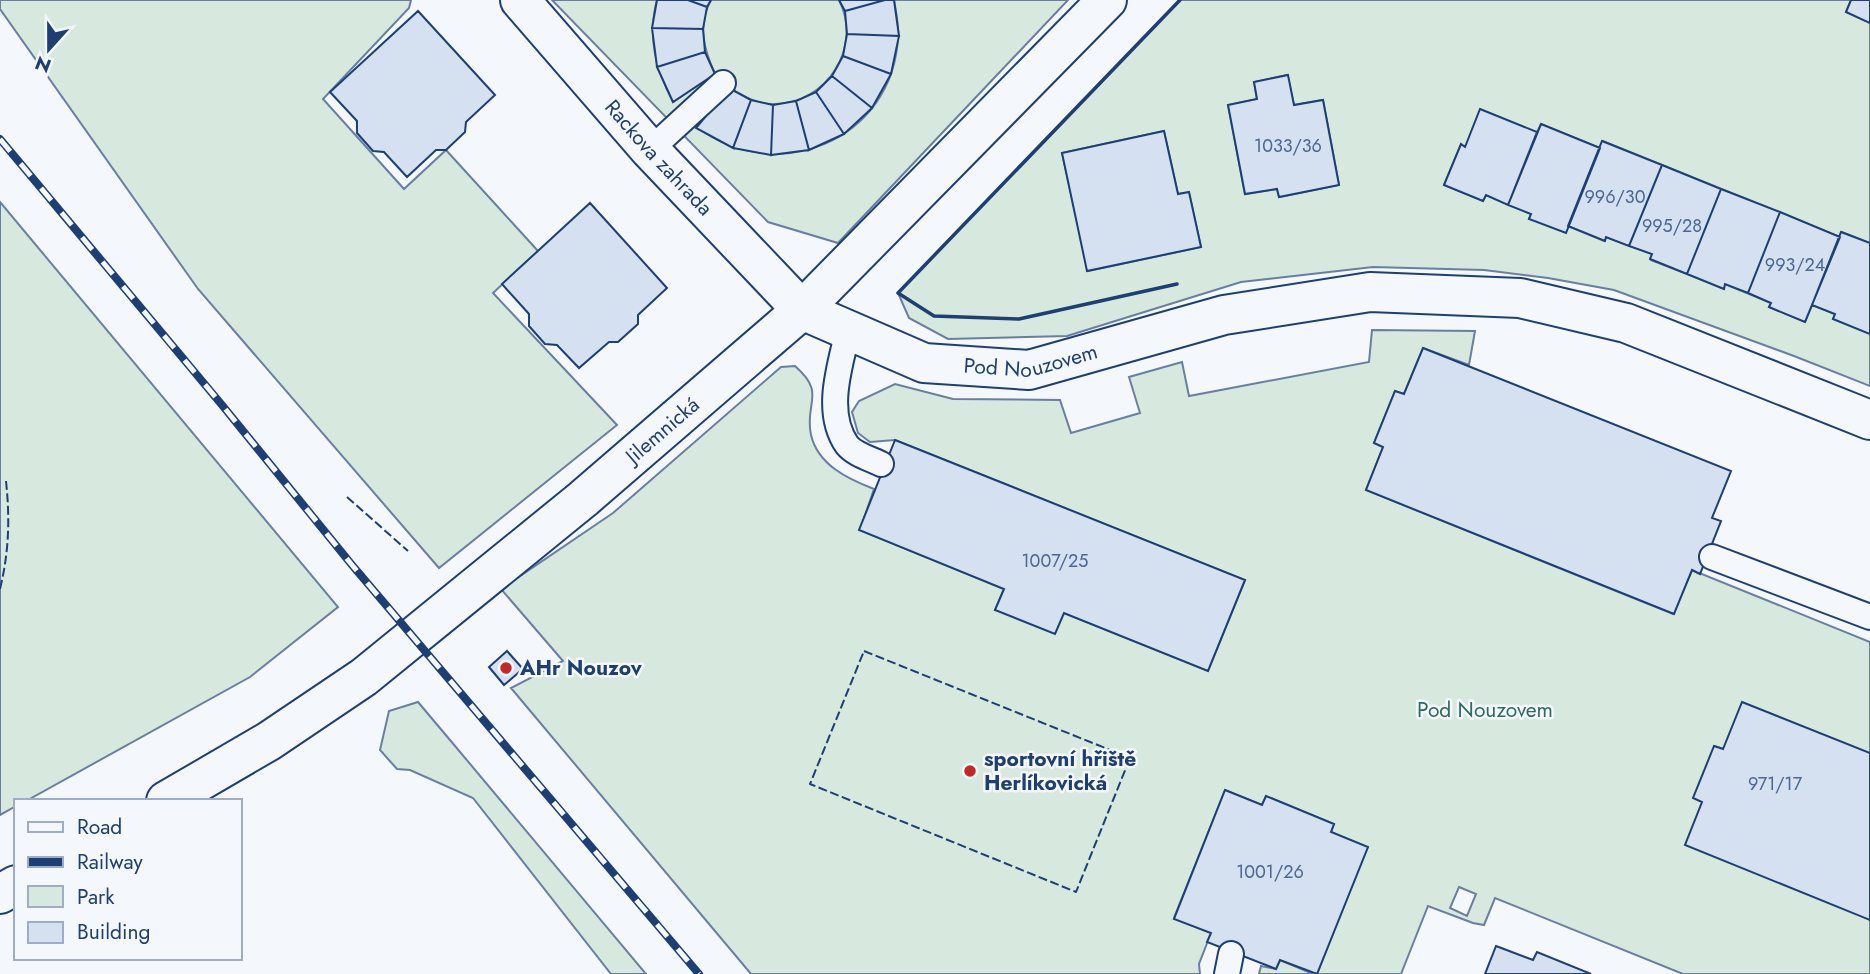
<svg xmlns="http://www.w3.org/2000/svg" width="1870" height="974" viewBox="0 0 1870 974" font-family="Jost,sans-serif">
<rect width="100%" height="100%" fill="#f4f7fb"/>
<path fill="#d7e8df" stroke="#687fa3" stroke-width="2" fill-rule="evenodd" d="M0,0H411L409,8L323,99L404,189L446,150L538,251L493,293L617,425L439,568L198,289L0,9Z
M552,0H657C647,37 656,69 673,102L715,74C704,50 697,25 711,0H839C863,47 827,104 774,104C758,105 743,96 729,88L697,127C776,187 893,141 898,37C899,25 896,12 894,0H1068L838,243L768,222Z
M1180,0H1851L1846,12L1870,23V243L1842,232L1840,237L1603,141L1600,148L1541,124L1537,132L1465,147L1461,144L1444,185L1483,201L1486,195L1531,214L1529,219L1568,226L1604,241L1606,237L1652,254L1651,260L1723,288L1725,284L1771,303L1769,307L1805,322L1812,305L1835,314L1833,319L1870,334V386L1794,356L1614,290L1548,278L1484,270L1373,267L1241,282L1067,336L948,339L909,318L898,293ZM1287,75L1294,105L1323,100L1339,185L1279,197L1277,189L1245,194L1228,105L1257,99L1254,82ZM1164,131L1178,194L1189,193L1201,247L1088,271L1062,153Z
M0,202L338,607L250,677L26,801H16V806L0,815Z
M1372,330L1475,331L1469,365L1423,348L1404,394L1395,391L1374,443L1383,447L1366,490L1673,614L1692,570L1870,642V753L1723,749L1715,746L1702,802L1870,920V974H1683L1495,898L1484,925L1473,923L1428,906L1401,974H1317L1367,847L1331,832L1334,824L1266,796L1262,805L1225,790L1174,918L1211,933L1199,964L1200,974H751L511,688L563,661L501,589L613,513L781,367L795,366C827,394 804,402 811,435C818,465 848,479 874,489L860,530L1004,589L995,610L1064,613L1208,671L1245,580L895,440L870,442L858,433L852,412L859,401L895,384L953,399L1060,400L1071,433L1140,413L1129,377L1182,362L1189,396L1369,362ZM1459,887L1476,894L1467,916L1450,908Z
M418,702L450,740L646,974H611L473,798L410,770L397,769L380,750L389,711Z
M1280,960L1313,974H1259L1261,966L1276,969Z"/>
<path fill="#d5e0f0" stroke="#1d3f73" stroke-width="2" d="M657,0H688L707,7L703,29L652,28Z
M688,0H711L707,7Z
M839,0H885L845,11Z
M885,0H894L899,36L847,34L845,11Z
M1851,0H1870V23L1846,12Z
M418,11L495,95L466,122L465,132L446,150H436L407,177L384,152L373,151L357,133V121L330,92Z
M652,28L703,29L705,52L657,67Z
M847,34L899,36L891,74L843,56Z
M705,52L715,74L673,102L657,67Z
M843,56L891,74L872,108L832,76Z
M1288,75L1294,105L1323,100L1339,185L1279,197L1277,189L1245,194L1228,105L1257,99L1254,82Z
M832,76L872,108L844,134L816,92Z
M729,88L751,100L733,148L696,128Z
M816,92L844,134L809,150L796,101Z
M751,100L773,105L771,155L733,148Z
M796,101L809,150L771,155L773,105Z
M1480,109L1537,132L1508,205L1486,195L1483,201L1444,185L1461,144L1465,147Z
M1541,124L1600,148L1566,233L1529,219L1531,214L1508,205Z
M1164,131L1178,194L1189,192L1201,247L1087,271L1062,153Z
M1602,141L1662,165L1629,246L1606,237L1605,241L1568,226Z
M1662,165L1721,189L1687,274L1650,259L1652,254L1629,246Z
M1721,189L1780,212L1748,293L1725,284L1724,289L1687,274Z
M590,203L667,288L638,315V324L618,342H609L579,368L557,345L545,344L529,326V314L502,284Z
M1780,212L1840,237L1805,322L1769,307L1771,303L1748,293Z
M1841,232L1870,243V334L1833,319L1835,314L1812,305Z
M1423,348L1731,471L1712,518L1721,521L1700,574L1692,570L1674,614L1366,490L1383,447L1374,443L1395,391L1404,394Z
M895,440L1245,580L1208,671L1064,613L1055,634L995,610L1004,589L859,530Z
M507,651L523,669L504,685L489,667Z
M1742,702L1870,753V920L1685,845L1702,802L1693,798L1714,746L1723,749Z
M1225,790L1262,805L1266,796L1334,824L1331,832L1368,847L1317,974L1280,960L1276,969L1207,942L1211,933L1174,919Z
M1496,946L1533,960L1537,952L1591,974H1485Z"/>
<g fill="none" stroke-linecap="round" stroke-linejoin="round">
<g stroke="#1d3f73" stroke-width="28">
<path id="service" d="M650,150L723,83
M848,331C840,366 824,412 847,445C854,454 871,459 881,464
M1712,557L1870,617
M1227,974L1231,954"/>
</g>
<g stroke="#1d3f73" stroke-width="42">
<g id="minor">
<path id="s1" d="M520,0L650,150L802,310L924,363L1029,370L1224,315L1370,292L1520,298L1626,323L1870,420"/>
</g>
</g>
<g stroke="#1d3f73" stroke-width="42">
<g id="tertiary">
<path id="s2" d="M166,801L269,741L364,677L583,499L802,310L1107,0"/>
<path d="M0,894L16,885"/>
</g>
</g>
<use href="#service" stroke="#f4f7fb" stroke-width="24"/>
<use href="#minor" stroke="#f4f7fb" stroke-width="38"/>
<use href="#tertiary" stroke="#f4f7fb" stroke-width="38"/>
<g stroke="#1d3f73" stroke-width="8">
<path id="rail" d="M0,139L222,405L352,565L699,974"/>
</g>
<use href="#rail" stroke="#f4f7fb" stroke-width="5" stroke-dasharray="16" stroke-linecap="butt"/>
<path stroke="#1d3f73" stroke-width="2" stroke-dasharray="9 3.5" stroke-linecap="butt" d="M347,497L408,551
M0,589C9,552 10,519 6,481
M864,651L1130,758L1076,892L810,784Z"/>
<path stroke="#1d3f73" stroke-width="3.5" d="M1177,284L1019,319L934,316L898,293L1180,0"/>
</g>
<g fill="#c62828" stroke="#f4f7fb" stroke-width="2.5">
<circle cx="506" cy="668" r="7"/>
<circle cx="970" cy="771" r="7"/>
</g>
<g text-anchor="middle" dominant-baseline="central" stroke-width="5" stroke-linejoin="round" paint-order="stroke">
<g font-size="18" fill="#4b6792">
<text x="1288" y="146">1033/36</text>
<text x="1615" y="197">996/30</text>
<text x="1672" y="226">995/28</text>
<text x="1795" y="265">993/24</text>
<text x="1055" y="561">1007/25</text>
<text x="1775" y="784">971/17</text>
<text x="1270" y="872">1001/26</text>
</g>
<g font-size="21" fill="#1d3f73" stroke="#f4f7fb">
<text stroke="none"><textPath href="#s1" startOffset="210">Rackova zahrada</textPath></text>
<text stroke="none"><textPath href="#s1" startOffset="660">Pod Nouzovem</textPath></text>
<text stroke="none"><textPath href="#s2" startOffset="621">Jilemnická</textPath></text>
</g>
<g font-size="21" font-weight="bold" fill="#1d3f73" stroke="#f4f7fb" text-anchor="start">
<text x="520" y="668">AHr Nouzov</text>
<text x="984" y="759">sportovní hřiště<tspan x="984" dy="24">Herlíkovická</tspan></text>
</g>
<g font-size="21" fill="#2c6c60" stroke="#f4f7fb">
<text x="1485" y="710">Pod Nouzovem</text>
</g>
</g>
<rect x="14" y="799" width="228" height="161" fill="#f4f7fb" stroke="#9eadc5" stroke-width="2"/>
<rect x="28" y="822" width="35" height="10" fill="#f4f7fb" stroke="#9eadc5" stroke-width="2"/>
<text x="77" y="834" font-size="21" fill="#1d3f73">Road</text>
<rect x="28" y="857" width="35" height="10" fill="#1d3f73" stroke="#9eadc5" stroke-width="2"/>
<text x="77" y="869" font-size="21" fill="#1d3f73">Railway</text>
<rect x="28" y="886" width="35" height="21" fill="#d7e8df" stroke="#9eadc5" stroke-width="2"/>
<text x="77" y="904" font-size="21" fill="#1d3f73">Park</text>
<rect x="28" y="922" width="35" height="21" fill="#d5e0f0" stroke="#9eadc5" stroke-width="2"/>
<text x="77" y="939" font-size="21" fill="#1d3f73">Building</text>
<g transform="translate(49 49) rotate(201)" stroke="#f4f7fb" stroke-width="5" paint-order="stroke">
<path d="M0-5L12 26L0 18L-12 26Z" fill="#1d3f73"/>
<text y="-10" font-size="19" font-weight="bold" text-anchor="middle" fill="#1d3f73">N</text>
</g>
</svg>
